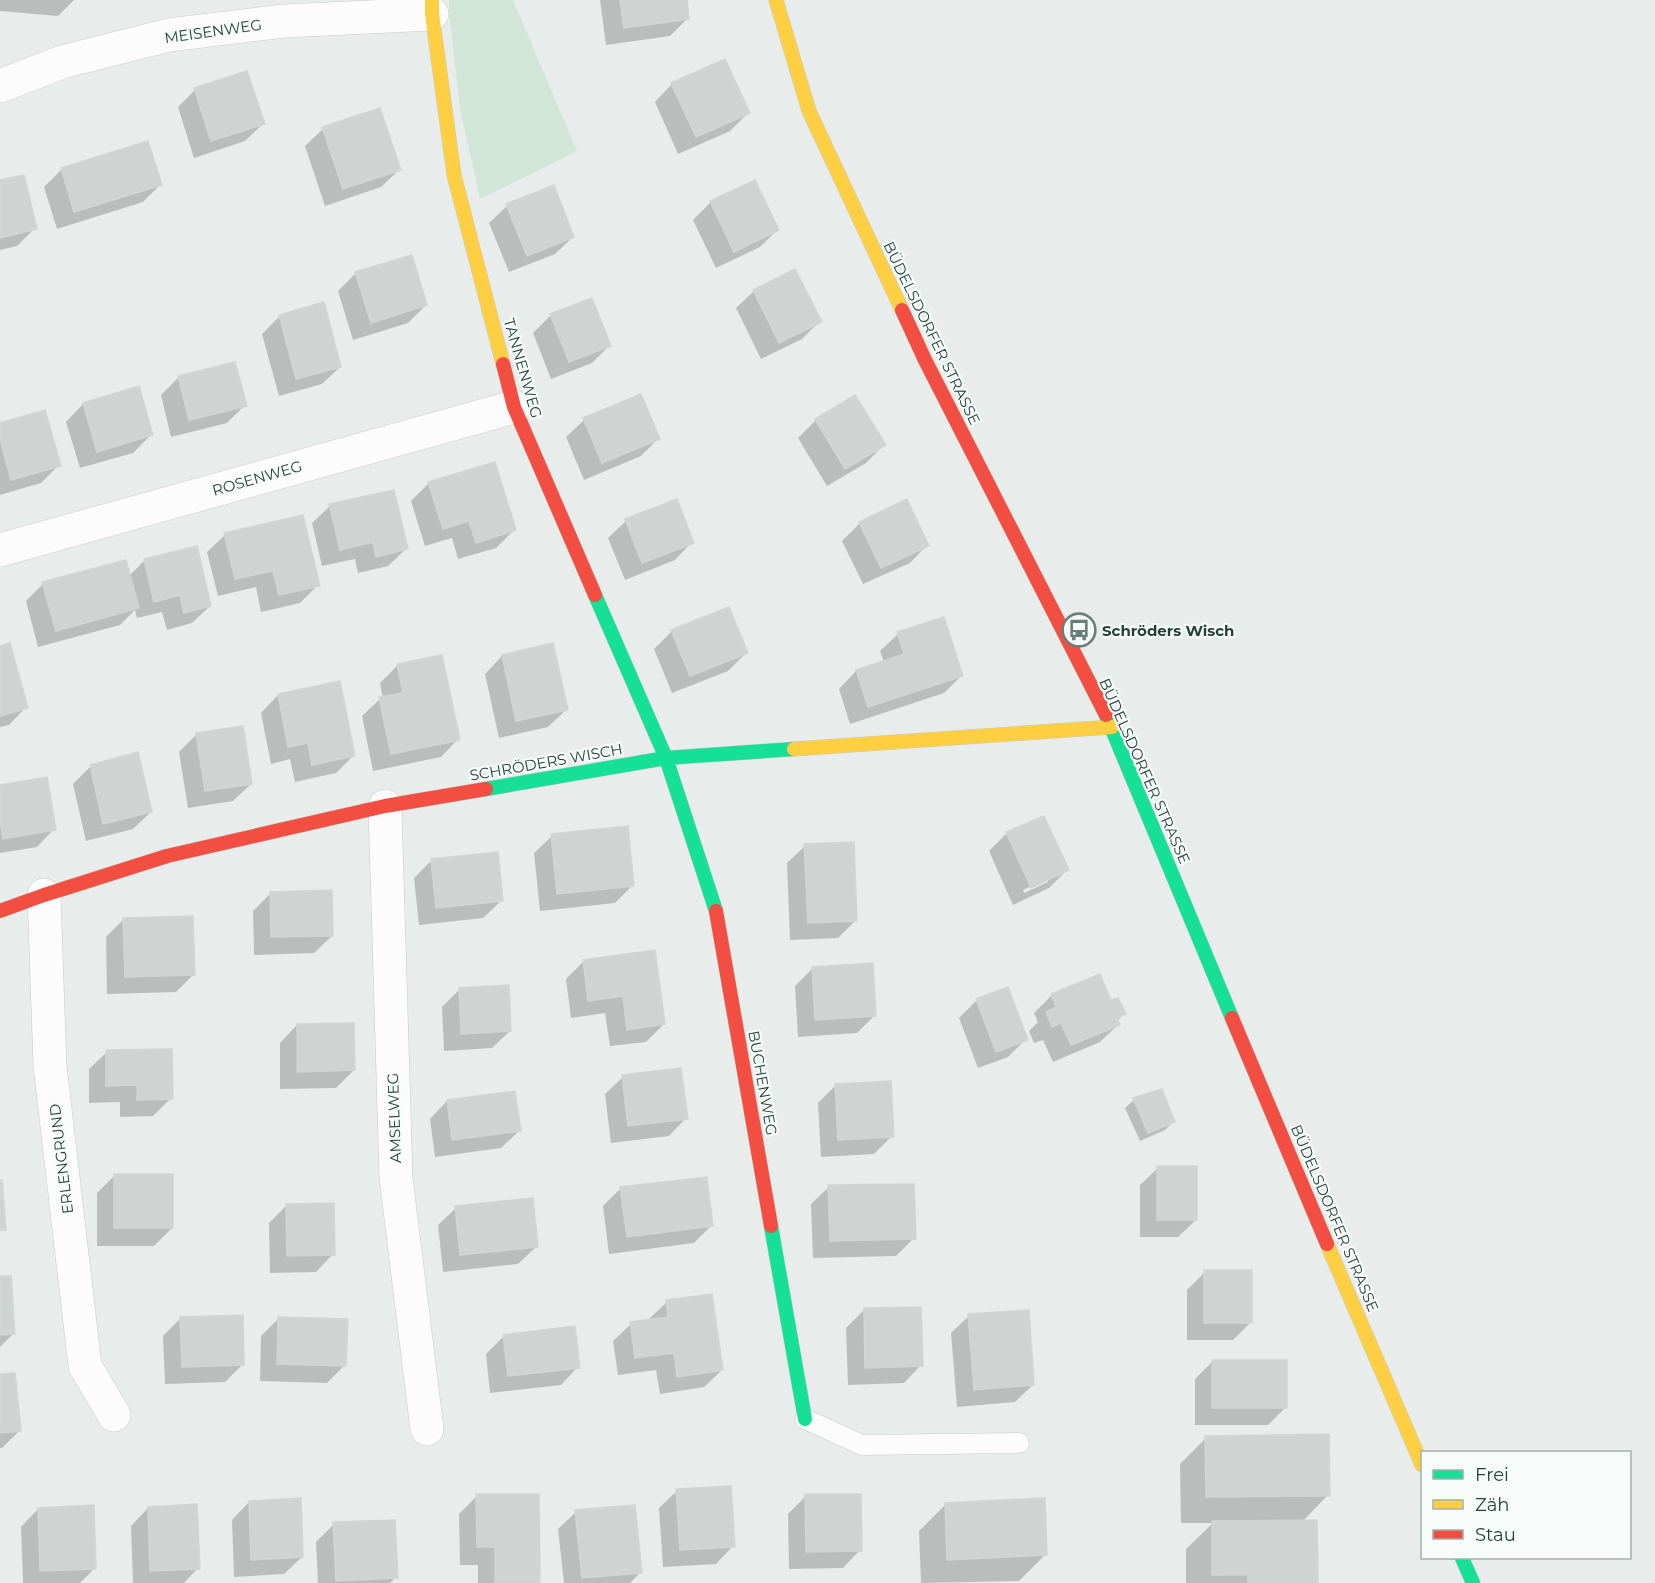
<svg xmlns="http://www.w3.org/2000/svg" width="1655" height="1583" viewBox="0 0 1655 1583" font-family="Montserrat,sans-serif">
<rect width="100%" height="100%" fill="#e8edeb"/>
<path fill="#d1e6d8" d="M449,0H513L577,151L480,199L460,108L449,13Z"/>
<path fill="#0003" fill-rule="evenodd" d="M0,0H74L58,16L0,11Z
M600,0H685L688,18L670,36L606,45Z
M672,84L748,113L730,131L678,154L655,102Z
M195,90L263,124L245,141L194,158L178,107Z
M323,129L399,170L381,187L325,206L305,146Z
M62,169L160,185L143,202L57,229L44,187Z
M0,182L35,228L17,246L0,250Z
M711,202L777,230L760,247L716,268L693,220Z
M507,206L573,237L555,254L509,272L489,223Z
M356,273L426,305L408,323L353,340L338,291Z
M754,291L820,321L802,339L761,359L736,308Z
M551,315L609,346L592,363L551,379L533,333Z
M280,316L340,367L322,384L279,396L262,334Z
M178,378L245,405L227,423L171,437L161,395Z
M83,404L151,435L133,453L80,468L66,422Z
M584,420L658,439L641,456L584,480L566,437Z
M816,420L884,445L866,463L827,486L798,438Z
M0,424L59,465L41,483L0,495Z
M429,483L514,530L496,548L458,559L452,538L425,546L411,501Z
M330,506L406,549L388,566L358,573L355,559L322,566L312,523Z
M626,521L692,542L675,560L625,580L608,538Z
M860,523L927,545L910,563L863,584L842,541Z
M225,535L318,585L300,603L261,612L256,587L218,596L207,552Z
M145,560L210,606L192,623L167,630L162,612L137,618L135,610L120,625L38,647L26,601L43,584L129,576Z
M672,631L746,653L728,671L672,693L654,649Z
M898,634L962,675L944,693L850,724L839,689L856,671L884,662L880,651Z
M0,647L26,707L9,725L0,727Z
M502,656L566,710L548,727L499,738L485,674Z
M398,665L458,739L441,757L373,771L362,716L380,699L383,698L380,683Z
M278,695L353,756L336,773L295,782L290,759L271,764L261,713Z
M197,734L251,784L233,801L188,808L179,752Z
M91,766L151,812L133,829L86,841L73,784Z
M0,786L54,829L37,847L0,853Z
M1007,833L1067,870L1049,888L1013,905L989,851ZM1048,879V882L1024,893L1023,890Z
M552,836L633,885L615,903L540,911L534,853Z
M805,846L856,920L838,938L790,940L787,863Z
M432,860L501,901L483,918L419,925L414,878Z
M271,893L332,936L314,953L254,955L253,911Z
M123,920L193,975L176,992L107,994L106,937Z
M583,962L664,1024L646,1042L610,1046L605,1013L571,1018L566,979Z
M813,968L874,1016L857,1033L798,1037L795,986Z
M1007,989L1026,1039L1008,1057L978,1068L959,1018L976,1001Z
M459,990L510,1031L492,1048L444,1051L442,1007Z
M1052,995L1110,1002L1124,1014L1117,1021L1118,1025L1100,1042L1053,1062L1043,1040L1034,1043L1029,1031L1038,1022L1034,1013Z
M297,1025L354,1070L336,1088L280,1089V1043Z
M107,1052L171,1098L153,1116L120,1117V1102L89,1103V1069Z
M623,1077L686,1118L669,1136L611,1143L605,1094Z
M836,1085L892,1136L874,1154L821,1157L818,1103Z
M1161,1090L1173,1122L1165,1130L1140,1141L1125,1108L1134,1100Z
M447,1101L519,1131L501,1148L435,1157L430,1119Z
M1158,1168L1196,1220L1178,1237H1140V1185Z
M114,1176L172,1228L154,1246H97V1193Z
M829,1187L914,1238L896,1256L813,1258L811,1204Z
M621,1188L712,1225L694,1243L609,1254L603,1206Z
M287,1205L333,1254L316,1272L270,1273L269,1223Z
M456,1208L536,1247L518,1264L443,1272L438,1225Z
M1205,1272L1251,1322L1233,1340H1187V1290Z
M0,1278L14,1333L0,1347Z
M667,1302L722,1370L704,1387L660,1394L656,1370L618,1375L613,1341L631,1324L649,1321V1319Z
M864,1310L921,1365L904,1383L848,1385L846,1328Z
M969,1316L1033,1385L1015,1402L957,1407L951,1333Z
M181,1318L243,1364L225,1382L165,1384L163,1336Z
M279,1318L345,1365L327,1383L260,1381L261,1336Z
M504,1336L578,1367L561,1385L490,1393L486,1354Z
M1212,1362L1286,1407L1268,1425H1195V1379Z
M0,1376L20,1430L2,1448H0Z
M1206,1438L1328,1495L1302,1522H1315L1316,1583H1186V1549L1213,1523H1181L1180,1464Z
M677,1491L733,1546L716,1564L663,1567L659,1508Z
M477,1496L539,1581L537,1583H478V1565H460L459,1514Z
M806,1496L860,1550L843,1568L789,1569L788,1514Z
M249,1502L302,1557L284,1574L234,1577L232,1520Z
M946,1504L1046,1554L1019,1581L921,1583L919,1531Z
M148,1508L198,1568L184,1583H133L131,1526Z
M38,1509L95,1568L80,1583H23L21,1527Z
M576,1512L640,1573L630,1583H564L558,1529Z
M334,1524L396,1577L390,1583H318L316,1542Z"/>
<path fill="#cfd4d2" stroke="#d1d6d4" stroke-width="1.5" d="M620,0H687L689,19L624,28Z
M725,59L750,113L696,137L671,83Z
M247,71L265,124L211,141L194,88Z
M380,108L401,170L343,189L322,127Z
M148,141L162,185L74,212L61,168Z
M24,175L37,229L0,238V180Z
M755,180L779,230L734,252L710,201Z
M554,185L574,237L527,256L506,204Z
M412,255L427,305L371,323L355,272Z
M795,269L822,322L779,343L753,290Z
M592,298L611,346L569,362L550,314Z
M324,302L341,367L296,379L279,315Z
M235,362L247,406L189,420L178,376Z
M139,386L153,435L97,452L83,403Z
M641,394L660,439L602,463L583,418Z
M855,395L886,445L845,469L815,419Z
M45,410L61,466L11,480L0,439V423Z
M495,462L516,530L476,543L469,521L443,529L428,482Z
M394,490L408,549L376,557L373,542L340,550L329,504Z
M677,499L694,543L642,563L625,519Z
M907,499L929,546L881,568L859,522Z
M303,515L320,586L279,595L273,571L235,579L224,533Z
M197,546L211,606L184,613L180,595L154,602L144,559Z
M126,560L139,608L56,631L42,582Z
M729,607L748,653L690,676L671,630Z
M944,617L963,676L868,707L856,670L904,654L897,632Z
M10,643L28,708L0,716V646Z
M553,643L568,710L516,721L502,655Z
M442,655L460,740L391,754L379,697L403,693L397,664Z
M340,681L355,756L312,765L308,743L288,747L278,694Z
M243,726L252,784L205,791L196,733Z
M138,752L152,812L103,824L90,765Z
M47,777L56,830L3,839L0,820V785Z
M1044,816L1069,870L1031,888L1006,832Z
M628,826L634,886L557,894L551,834Z
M854,842L857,921L808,923L804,844Z
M498,852L503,901L436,908L431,859Z
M332,890L333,936L271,937L270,892Z
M193,916L195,975L125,977L123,918Z
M655,950L665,1024L627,1030L623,996L588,1001L583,960Z
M873,963L876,1016L815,1020L812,967Z
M1100,974L1111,1000L1118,998L1126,1014L1117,1018L1120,1025L1071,1045L1061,1023L1052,1027L1046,1012L1056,1007L1051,994Z
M509,985L511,1031L461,1034L459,988Z
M1008,987L1028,1040L996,1052L976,999Z
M354,1023L355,1070L297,1072V1024Z
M172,1049L173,1099L137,1100V1085L106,1086V1050Z
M681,1068L688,1119L628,1126L622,1075Z
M891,1081L894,1137L838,1140L835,1084Z
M1162,1089L1175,1122L1148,1133L1133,1098Z
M515,1091L521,1131L452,1140L447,1100Z
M1157,1166H1197V1220H1157Z
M114,1174H173V1228H114Z
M707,1177L713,1226L627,1237L620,1187Z
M0,1180H2L6,1230H0Z
M914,1184L916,1239L830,1241L828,1185Z
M533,1198L538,1247L460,1255L455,1206Z
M334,1203L335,1255L287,1256L286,1204Z
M1204,1270H1252V1323H1204Z
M0,1276H11L15,1334L0,1335Z
M712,1294L723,1370L677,1377L674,1353L635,1358L630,1322L668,1317L666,1300Z
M921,1307L923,1366L865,1368L864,1308Z
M1029,1310L1034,1385L974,1390L968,1314Z
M243,1315L244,1365L182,1367L180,1317Z
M278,1317L348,1319L346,1366L277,1364Z
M575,1326L580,1368L508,1376L503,1335Z
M1212,1360H1287V1408H1212Z
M15,1373L21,1431L0,1433V1374Z
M1329,1434L1330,1496L1206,1497L1205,1436Z
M731,1486L735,1547L680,1550L676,1489Z
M476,1494H539L540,1582H495V1547H477Z
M805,1494H861L862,1551L806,1552Z
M301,1498L303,1557L251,1560L249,1501Z
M1045,1498L1047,1555L947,1560L945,1503Z
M197,1504L200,1569L150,1571L148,1507Z
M94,1505L96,1569L40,1571L38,1508Z
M635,1505L642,1573L582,1578L575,1510Z
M395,1520L398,1578L336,1581L333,1522Z
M1317,1520L1318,1574L1212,1575V1521Z
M1318,1574V1583H1248V1575Z"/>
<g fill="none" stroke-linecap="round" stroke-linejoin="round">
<g stroke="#c5cac8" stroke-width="21">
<path id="lane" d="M805,1419L862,1445L1019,1443"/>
</g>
<g stroke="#c5cac8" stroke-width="34">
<path id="street" d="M0,86L62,62L169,35L284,21L432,14
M0,550L514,407
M385,806L396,1178L427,1429
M44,895L50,1066L85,1366L114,1415"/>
</g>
<g stroke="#c3cbc8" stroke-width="15">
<path id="fast" d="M595,595L666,758L716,911
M1106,715L1232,1018
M486,789L666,758L794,749
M771,1226L805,1419
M1462,1558L1473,1583"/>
</g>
<g stroke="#c3cbc8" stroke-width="15">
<path id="slow" d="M432,0V14L454,175L503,364
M776,0L809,111L902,310
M794,749L1112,727
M1327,1244L1422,1465"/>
</g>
<g stroke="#c3cbc8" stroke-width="15">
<path id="jam" d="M902,310L925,360L1106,715
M503,364L514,407L595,595
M0,911L44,895L167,856L385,806L486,789
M716,911L771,1226
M1232,1018L1327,1244"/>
</g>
<use href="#lane" stroke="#fcfcfc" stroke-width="20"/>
<use href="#street" stroke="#fcfcfc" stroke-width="33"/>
<use href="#fast" stroke="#16e098" stroke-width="14"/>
<use href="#slow" stroke="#ffcf43" stroke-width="14"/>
<use href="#jam" stroke="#f24e42" stroke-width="14"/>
</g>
<defs>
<g id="bus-ring" transform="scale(1.725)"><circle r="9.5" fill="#f7fbf9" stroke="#697e78" stroke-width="1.5"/><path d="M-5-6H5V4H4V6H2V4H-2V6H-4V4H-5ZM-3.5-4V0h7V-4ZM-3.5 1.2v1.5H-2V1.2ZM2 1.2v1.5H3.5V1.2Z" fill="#697e78"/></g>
</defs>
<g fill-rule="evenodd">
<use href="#bus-ring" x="1079" y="630"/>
</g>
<g text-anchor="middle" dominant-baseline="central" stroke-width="4.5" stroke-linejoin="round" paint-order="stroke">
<g font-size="15" fill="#24423a" stroke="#f7fbf9">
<text transform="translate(213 31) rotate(-8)">MEISENWEG</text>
<text transform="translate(932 333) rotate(64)">BÜDELSDORFER STRASSE</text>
<text transform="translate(523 368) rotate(74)">TANNENWEG</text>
<text transform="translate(257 478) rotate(-16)">ROSENWEG</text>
<text transform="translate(546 762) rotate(-10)">SCHRÖDERS WISCH</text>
<text transform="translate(1145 771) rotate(66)">BÜDELSDORFER STRASSE</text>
<text transform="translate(763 1083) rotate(80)">BUCHENWEG</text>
<text transform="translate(394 1118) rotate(-92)">AMSELWEG</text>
<text transform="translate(61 1159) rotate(-97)">ERLENGRUND</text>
<text transform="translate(1335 1218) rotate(67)">BÜDELSDORFER STRASSE</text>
</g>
<g font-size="15" font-weight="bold" fill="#24423a" stroke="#f7fbf9" text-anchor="start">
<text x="1102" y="630">Schröders Wisch</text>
</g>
</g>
<rect x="1421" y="1451" width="210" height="108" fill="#f7fbf9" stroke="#a3b1ad" stroke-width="1.5"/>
<rect x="1433" y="1470" width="30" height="9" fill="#16e098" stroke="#a3b1ad" stroke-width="1.5"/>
<text x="1475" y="1481" font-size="18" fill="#24423a">Frei</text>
<rect x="1433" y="1500" width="30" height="9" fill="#ffcf43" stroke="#a3b1ad" stroke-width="1.5"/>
<text x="1475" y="1511" font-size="18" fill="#24423a">Zäh</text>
<rect x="1433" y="1530" width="30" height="9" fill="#f24e42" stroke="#a3b1ad" stroke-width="1.5"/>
<text x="1475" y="1541" font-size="18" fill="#24423a">Stau</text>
</svg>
